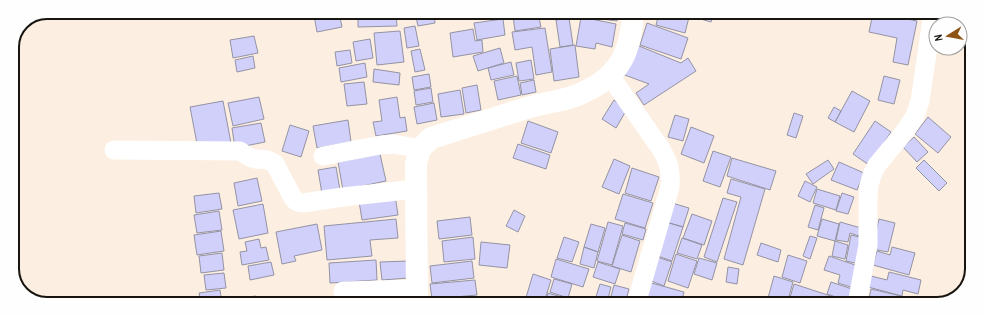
<svg xmlns="http://www.w3.org/2000/svg" width="984" height="316" viewBox="0 0 984 316" font-family="'Archivo Narrow',sans-serif">
<rect width="100%" height="100%" fill="#fceee0"/>
<path fill="#d1d0fb" stroke="#9493a4" d="M326,12H339L342,27L317,32L314,15Z
M400,12L415,13V15L400,18Z
M358,13H396L397,26L358,27Z
M415,13H434L435,23L418,26Z
M538,13L541,27L515,31L513,16Z
M573,13H610L609,20L573,15Z
M610,13H623V15L618,14L617,21L609,20Z
M659,13H690L685,33L656,25Z
M691,13H714L711,22L690,16Z
M746,13H758L755,18Z
M873,13H878L917,21L908,65L893,62L897,38L869,32Z
M581,17L616,24L612,47L596,43L595,49L576,46Z
M569,18L573,45L560,47L556,20Z
M503,19L505,35L477,40L474,23Z
M647,23L688,38L681,59L640,45Z
M415,26L419,46L407,48L404,28Z
M545,28L552,72L536,75L532,47L515,50L512,32Z
M473,29L475,41L482,40L483,52L453,57L450,33Z
M400,31L404,62L377,65L374,33Z
M254,36L258,53L233,58L230,40Z
M370,39L373,58L356,61L353,42Z
M634,44L681,63L688,58L696,71L644,105L636,93L649,84L622,74Z
M575,45L579,77L554,81L550,49Z
M500,48L504,63L478,71L473,56Z
M420,49L425,70L415,72L411,51Z
M350,50L352,63L337,66L335,52Z
M253,56L255,68L237,72L235,60Z
M531,60L534,79L519,81L516,63Z
M511,62L514,75L491,80L488,68Z
M365,63L367,77L341,82L339,68Z
M374,69L400,73L399,85L373,82Z
M429,74L431,87L414,90L412,77Z
M517,76L521,95L498,100L494,81Z
M884,76L900,80L894,104L878,100Z
M534,80L536,92L522,95L520,83Z
M364,82L367,104L347,106L344,84Z
M477,85L481,110L466,113L462,88Z
M431,88L433,102L416,105L414,91Z
M460,90L464,114L441,117L438,94Z
M852,91L870,101L854,132L835,122Z
M259,97L264,119L233,126L228,103Z
M397,97L400,118L405,117L407,131L376,136L373,122L382,121L379,100Z
M614,100L627,109L616,128L602,119Z
M223,101L231,143L198,149L190,107Z
M434,103L437,120L417,124L414,107Z
M834,107L841,111L835,122L828,118Z
M794,113L803,116L796,138L787,135Z
M675,115L689,119L683,141L668,137Z
M928,117L951,137L938,153L915,134Z
M348,120L351,142L317,148L313,126Z
M528,121L558,132L551,153L521,143Z
M875,121L891,132L869,165L853,154Z
M261,123L265,142L235,148L232,128Z
M290,125L309,131L301,157L282,151Z
M691,127L714,136L704,163L681,154Z
M914,137L928,152L917,162L903,147Z
M518,144L550,155L546,169L513,158Z
M713,151L731,157L720,187L703,181Z
M380,154L386,181L343,190L338,162Z
M732,158L776,171L770,190L727,176Z
M614,159L630,166L619,194L602,187Z
M828,160L834,169L813,184L806,174Z
M924,160L947,183L939,191L916,168Z
M839,162L864,173L857,190L831,180Z
M336,167L340,190L322,194L318,170Z
M632,168L659,177L651,201L625,193Z
M257,178L262,201L238,206L234,183Z
M731,179L765,189L743,265L724,259L741,197L727,193Z
M805,181L817,187L810,202L798,196Z
M817,189L840,196L836,210L813,203Z
M219,193L222,209L196,213L194,196Z
M842,193L854,197L848,214L836,211Z
M623,194L653,203L645,228L615,219Z
M395,195L398,215L362,220L359,201Z
M723,198L737,202L717,262L704,257Z
M672,203L689,208L683,227L666,222Z
M263,204L268,233L239,239L233,210Z
M815,205L824,208L818,230L808,227Z
M514,210L525,216L518,232L506,226Z
M219,211L222,230L197,233L194,215Z
M692,214L712,221L704,245L683,238Z
M470,217L472,235L439,239L437,221Z
M396,219L398,238L370,240L372,256L327,260L324,226Z
M822,219L839,224L835,241L817,236Z
M879,219L895,223L888,252L872,249Z
M608,222L623,226L612,265L597,261Z
M666,222L683,227L672,261L655,255Z
M840,222L861,228L859,236L850,233L848,242L836,240Z
M625,223L646,229L643,240L622,234Z
M317,224L322,250L294,256L296,261L282,264L276,232Z
M591,224L605,228L598,252L584,247Z
M221,231L224,251L197,255L194,235Z
M622,235L640,241L631,272L612,266Z
M851,235L864,238L859,264L846,261Z
M810,236L817,238L810,259L803,256Z
M473,237L475,259L444,262L442,241Z
M564,237L579,242L572,262L557,258Z
M682,238L702,245L697,259L677,253Z
M259,239L261,248L266,247L269,260L242,265L240,252L247,251L245,242Z
M835,241L848,245L845,259L832,256Z
M481,242L510,245L507,268L479,265Z
M761,243L781,250L778,262L757,255Z
M584,247L598,252L594,268L580,264Z
M892,247L915,253L909,275L873,265L877,251L890,255Z
M222,253L224,270L201,273L199,256Z
M676,254L697,261L688,288L668,281Z
M788,255L807,261L800,283L782,277Z
M654,256L672,262L664,286L646,279Z
M829,256L861,267L854,288L838,283L840,275L824,270Z
M699,258L717,263L712,280L694,274Z
M556,259L589,269L583,287L551,277Z
M376,260L377,280L330,283L329,263Z
M408,261L409,278L382,280L380,262Z
M472,261L474,278L432,283L430,266Z
M271,262L274,275L250,280L248,266Z
M598,262L620,269L615,284L593,277Z
M728,267L739,269L737,284L726,282Z
M889,272L921,280L918,294L903,290L902,296L868,287L871,276L887,280Z
M224,273L226,288L206,290L204,275Z
M533,274L551,280L544,303H534L525,301Z
M774,276L793,282L787,304L768,298Z
M554,279L572,284L568,298L550,292Z
M475,280L477,295L432,299L430,284Z
M648,282L684,292L681,304H642Z
M831,282L852,289L848,301L827,294Z
M600,284L611,287L607,303L595,300Z
M794,284L840,299L839,304H788Z
M614,285L629,289L625,304H609Z
M871,289L901,296L900,304H868Z
M220,290L222,303H201L199,293Z
M548,293L569,299L568,303H545Z
M256,296L257,303H228V300Z
M477,297L478,303H434V302Z"/>
<g fill="none" stroke-linecap="round" stroke-linejoin="round">
<path stroke="#fff" stroke-width="19" d="M610,76L661,149C669,163 671,170 670,187L636,304
M114,150L240,151C244,154 250,158 255,159C263,160 268,158 275,164L293,198C296,202 299,203 303,203L343,197L416,189
M323,156L381,145L394,144L420,149
M343,291L417,289
M857,304L868,245V198L869,185L872,175L877,165L906,130L915,116L920,101L933,13"/>
<path stroke="#fff" stroke-width="22" d="M417,303L416,164L420,149L431,138C464,128 497,117 530,107C545,103 560,101 575,96C579,95 584,92 588,90C622,74 631,48 633,13"/>
</g>
<path d="M0 0H984V316H0ZM47 19H937A28 28 0 0 1 965 47V269A28 28 0 0 1 937 297H47A28 28 0 0 1 19 269V47A28 28 0 0 1 47 19Z" fill="#fefefe" fill-rule="evenodd"/>
<path fill="none" stroke="#18140f" stroke-width="2" d="M47 19H937A28 28 0 0 1 965 47V269A28 28 0 0 1 937 297H47A28 28 0 0 1 19 269V47A28 28 0 0 1 47 19Z"/>
<g transform="translate(948 36) rotate(259)"><circle r="19" fill="#fefefe" stroke="#a2a09e"/>
<path d="M0-3L7 15L0 10L-7 15Z" fill="#8f5413"/>
<text y="-6" font-size="11" font-weight="bold" text-anchor="middle" fill="#18140f">N</text>
</g>
</svg>
